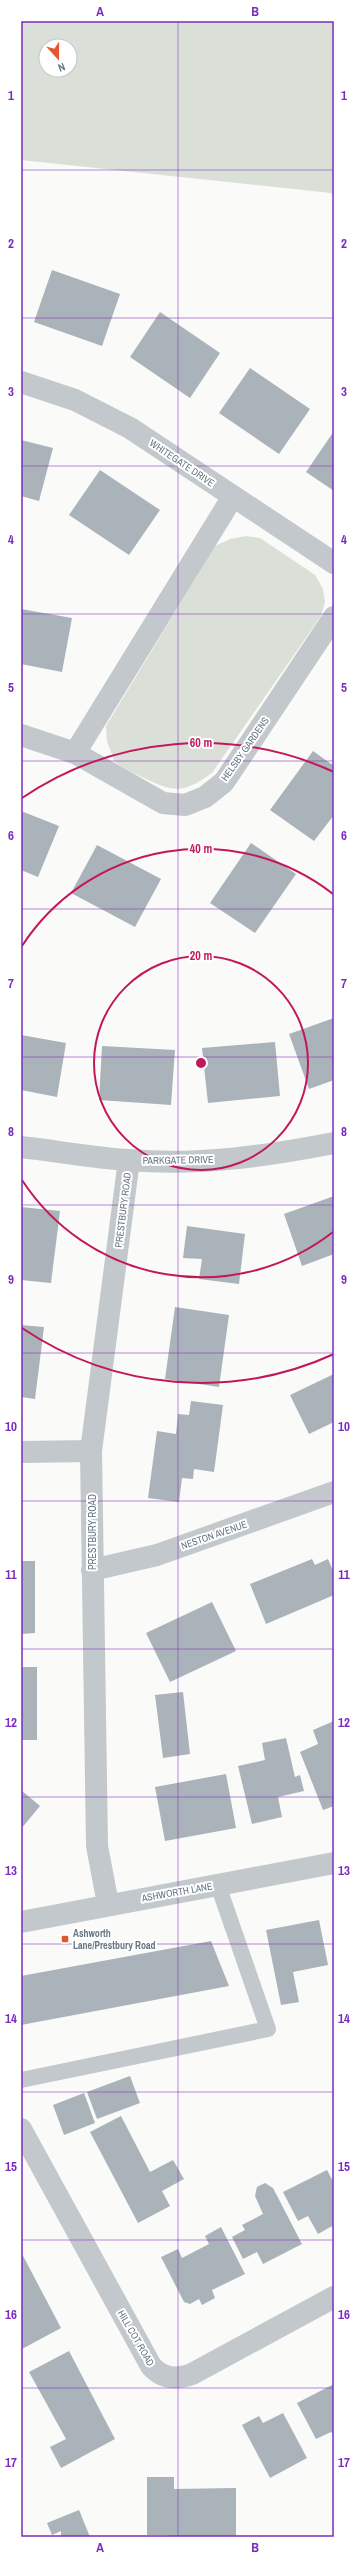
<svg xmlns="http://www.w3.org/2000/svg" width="355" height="2558" viewBox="0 0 355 2558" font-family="'Archivo Narrow',sans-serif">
<rect width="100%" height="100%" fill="#fafaf8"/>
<path fill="#dadfd7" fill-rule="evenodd" d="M21,21H334V196L331,193L21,160ZM46,46H70V70H46Z
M246,536L260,538L315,575L323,589L325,602L321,616L212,773C184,793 175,793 144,778C134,773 123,769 114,761L107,741L106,726L215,546L230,539Z"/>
<path fill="#aab3b9" d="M52,270L120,294L102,346L34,322Z
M160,312L220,353L190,398L130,357Z
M250,368L310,409L279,454L219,413Z
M334,431V491L306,472Z
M21,440L53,448L39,501L21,496Z
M100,470L160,510L129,555L69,515Z
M21,609L72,618L62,672L21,664Z
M313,751L334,766V815L314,841L270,810Z
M21,811L59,826L38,877L21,870Z
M251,843L296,874L255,933L210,903Z
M97,845L161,879L135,927L71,893Z
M334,1018V1080L309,1089L289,1034Z
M21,1035L66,1043L57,1097L21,1090Z
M275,1042L280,1096L208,1103L202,1048Z
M102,1046L175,1050L171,1105L99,1100Z
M334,1196V1254L302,1266L284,1214Z
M21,1207L60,1211L51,1283L21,1280Z
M187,1226L245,1234L239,1284L199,1279L202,1259L183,1258Z
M175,1307L229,1315L219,1387L165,1379Z
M21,1325L44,1327L35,1399L21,1397Z
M334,1374V1422L309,1434L290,1395Z
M191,1401L223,1405L214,1472L194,1469L193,1479L182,1478L179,1502L148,1498L157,1431L176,1434L178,1414L189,1415Z
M312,1559L315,1565L328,1559L334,1573V1595L266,1624L250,1584Z
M21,1561H35V1633L21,1634Z
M212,1602L236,1651L170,1682L146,1633Z
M21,1667H37V1740H21Z
M183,1692L190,1754L163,1758L155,1695Z
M334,1721V1806L323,1810L300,1752L318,1744L313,1730Z
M286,1738L295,1777L300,1775L304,1791L278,1797L282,1817L252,1824L238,1766L265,1760L262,1743Z
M226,1774L236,1828L165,1841L155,1787Z
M21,1790L40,1806L21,1829Z
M319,1920L328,1965L293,1972L299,2002L281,2005L266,1930Z
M211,1941L229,1986L21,2025V1976Z
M130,2076L140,2103L97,2119L87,2092Z
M84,2093L95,2123L64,2135L53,2105Z
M121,2116L150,2172L173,2160L184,2179L162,2191L170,2206L138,2223L90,2132Z
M327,2170L334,2183V2225L318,2234L308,2216L298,2221L283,2192Z
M265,2183L273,2188L302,2244L263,2264L257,2252L243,2259L232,2237L245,2230L242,2225L263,2214L255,2196L257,2187Z
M221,2227L245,2274L212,2290L215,2298L202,2305L199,2299L190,2304L184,2302L161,2257L178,2249L182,2258L209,2244L205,2236Z
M21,2252L61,2328L22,2349L21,2348Z
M69,2351L115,2439L61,2468L50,2447L66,2439L29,2372Z
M334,2384V2434L331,2432L316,2439L297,2403Z
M283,2413L307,2458L270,2478L242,2425L259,2416L263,2423Z
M147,2477H174V2489L236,2488V2537H169V2535H147Z
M79,2510L90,2537H61V2531L52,2535L47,2523Z"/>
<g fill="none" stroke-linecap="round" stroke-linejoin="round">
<path stroke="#c3c8cc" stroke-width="16" d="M21,2080L268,2029L218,1885"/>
<path stroke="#c3c8cc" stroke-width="22" d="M21,382L75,400L130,428L334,563
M21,735L75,753L163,803L185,805L205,797L224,782L334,617
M75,753L232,498
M21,1147C57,1151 93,1158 129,1160C198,1166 267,1156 334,1143
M21,1452L91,1451
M92,1570L157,1555L334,1492
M108,1904L97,1846L91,1451L129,1160
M21,1922L334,1863
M21,2129L151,2366C163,2379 176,2380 192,2374L334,2297"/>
</g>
<path fill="none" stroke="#7b2cbf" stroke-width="1" stroke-opacity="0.55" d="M178,21V2537M21,170H334M21,318H334M21,466H334M21,614H334M21,761H334M21,909H334M21,1057H334M21,1205H334M21,1353H334M21,1501H334M21,1649H334M21,1797H334M21,1944H334M21,2092H334M21,2240H334M21,2388H334"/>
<g fill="none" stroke="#c2185b" stroke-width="2">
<circle cx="201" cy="1063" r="107"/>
<path d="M333 1232A214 214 0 0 1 22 1180M22 946A214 214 0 0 1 333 894"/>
<path d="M334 1354A320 320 0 0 1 22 1328M22 798A320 320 0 0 1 334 772"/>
</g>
<rect fill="#e4572e" stroke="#fff" stroke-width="1.5" x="61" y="1935" width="8" height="8" rx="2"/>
<g text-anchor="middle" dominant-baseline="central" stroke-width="4" stroke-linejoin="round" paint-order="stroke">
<g font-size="10" fill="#657683" stroke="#fff">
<text transform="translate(182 463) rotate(34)">WHITEGATE DRIVE</text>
<text transform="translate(245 749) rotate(-55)">HELSBY GARDENS</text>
<text transform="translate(178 1160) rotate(-1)">PARKGATE DRIVE</text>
<text transform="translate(123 1210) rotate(-83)">PRESTBURY ROAD</text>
<text transform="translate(92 1532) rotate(-90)">PRESTBURY ROAD</text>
<text transform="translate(214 1535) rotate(-19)">NESTON AVENUE</text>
<text transform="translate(177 1892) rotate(-10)">ASHWORTH LANE</text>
<text transform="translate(136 2338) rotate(60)">HILL COT ROAD</text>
</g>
<g font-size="10" font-weight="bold" fill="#657683" stroke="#fff" text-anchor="start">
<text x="73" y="1933">Ashworth<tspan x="73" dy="12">Lane/Prestbury Road</tspan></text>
</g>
</g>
<circle cx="201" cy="1063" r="6" fill="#c2185b" stroke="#fff" stroke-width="2"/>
<g font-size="12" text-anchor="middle" font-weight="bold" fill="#c2185b" stroke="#fff" stroke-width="4" stroke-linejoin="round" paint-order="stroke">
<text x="201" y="747">60 m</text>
<text x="201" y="853">40 m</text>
<text x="201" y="960">20 m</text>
</g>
<rect width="355" height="2558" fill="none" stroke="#ffffff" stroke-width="44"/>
<g transform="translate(58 58) rotate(159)"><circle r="19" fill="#ffffff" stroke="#c1c8cd"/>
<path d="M0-3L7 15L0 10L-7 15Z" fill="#e4572e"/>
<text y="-6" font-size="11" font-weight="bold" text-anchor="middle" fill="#657683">N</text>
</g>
<rect x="22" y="22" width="311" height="2514" fill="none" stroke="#7b2cbf" stroke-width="1.5"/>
<g font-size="13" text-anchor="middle" font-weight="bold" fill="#7b2cbf">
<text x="100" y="16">A</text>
<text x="255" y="16">B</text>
<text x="11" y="100">1</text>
<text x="344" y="100">1</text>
<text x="11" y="248">2</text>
<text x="344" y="248">2</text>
<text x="11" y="396">3</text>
<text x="344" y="396">3</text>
<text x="11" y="544">4</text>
<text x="344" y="544">4</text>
<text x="11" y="692">5</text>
<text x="344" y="692">5</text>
<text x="11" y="840">6</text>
<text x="344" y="840">6</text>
<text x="11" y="988">7</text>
<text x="344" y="988">7</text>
<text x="11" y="1136">8</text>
<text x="344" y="1136">8</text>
<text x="11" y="1284">9</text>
<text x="344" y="1284">9</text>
<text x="11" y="1431">10</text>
<text x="344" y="1431">10</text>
<text x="11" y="1579">11</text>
<text x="344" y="1579">11</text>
<text x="11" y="1727">12</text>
<text x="344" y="1727">12</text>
<text x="11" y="1875">13</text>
<text x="344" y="1875">13</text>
<text x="11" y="2023">14</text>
<text x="344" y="2023">14</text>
<text x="11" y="2171">15</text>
<text x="344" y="2171">15</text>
<text x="11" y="2319">16</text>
<text x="344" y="2319">16</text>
<text x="11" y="2467">17</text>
<text x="344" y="2467">17</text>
<text x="100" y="2552">A</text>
<text x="255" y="2552">B</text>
</g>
</svg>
